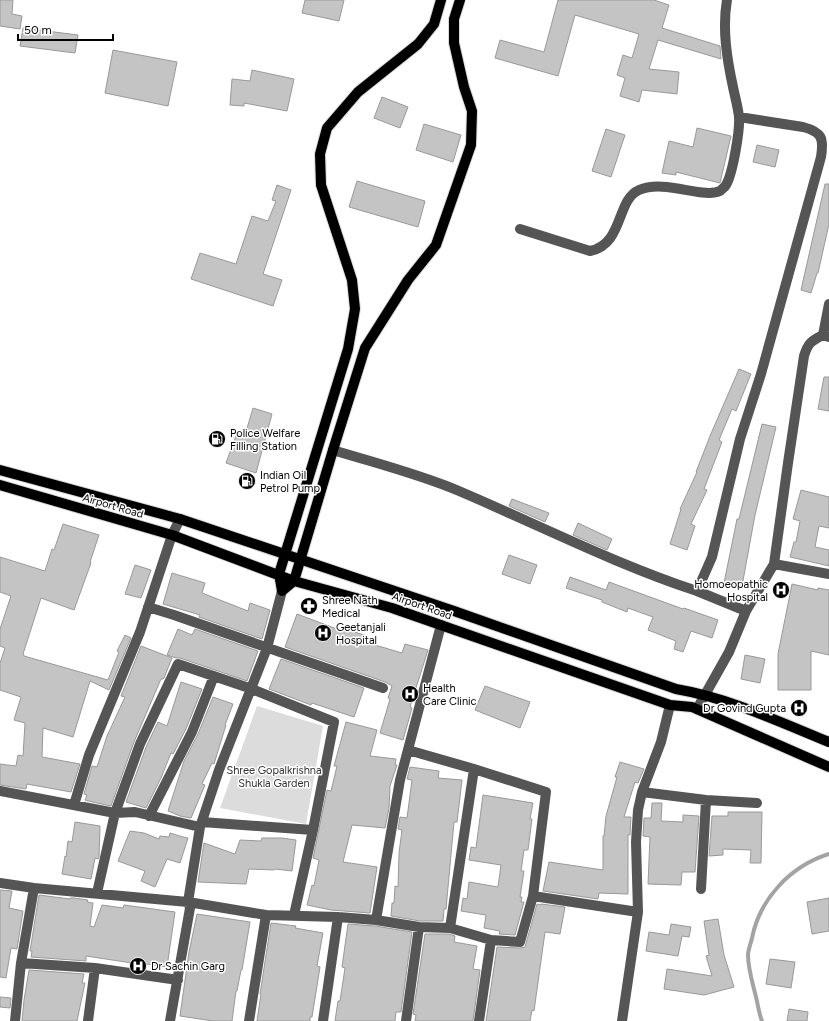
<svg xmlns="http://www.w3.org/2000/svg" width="829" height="1021" viewBox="0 0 829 1021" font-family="Figtree,sans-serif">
<rect width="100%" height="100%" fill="#fff"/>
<path fill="#dcdcdc" d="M257,706L323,726L306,824L220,808Z"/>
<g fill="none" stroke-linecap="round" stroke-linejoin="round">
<path stroke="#a3a3a3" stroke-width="4" d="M762,1021C759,1014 758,1005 756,997C753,984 748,969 748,955C748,950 751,943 752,938C760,898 791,866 829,854"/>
</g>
<path fill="#c4c4c4" stroke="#999" d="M0,0H13L12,14L22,16L20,29L0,26Z
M305,0H344L339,21L302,13Z
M558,0H654L669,5L662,28L720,46L721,59L658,40L649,69L679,72L677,94L642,90L639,102L620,96L625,78L617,75L623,55L632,58L639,34L575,15L558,76L495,58L500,40L544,52Z
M23,28L78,35L75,53L20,46Z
M113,50L177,62L168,106L105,93Z
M252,70L294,79L287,111L244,103V106L230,105L232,79L250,81Z
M382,97L408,107L400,128L374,118Z
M424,124L461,135L453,162L416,150Z
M697,128L731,136L720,183L676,172V175L662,173L669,141L693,147Z
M606,129L625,135L611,177L592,171Z
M757,145L779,150L775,167L753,162Z
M357,181L425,201L418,227L349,207Z
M825,184H829V224L818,273H817L811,293L801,290Z
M277,185L291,190L263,274L282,280L273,306L191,279L200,253L236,264L252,216L268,221L276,201L272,200Z
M739,369L751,374L736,411L732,409L719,440L722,442L704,489L707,490L691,524L695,526L687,550L670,544L681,509H680L697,472H696L710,436Z
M824,377H829V411L818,409Z
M253,408L272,414L256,473L226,463L237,433L245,435Z
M762,424L776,427L755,515L742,586L724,583L737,519H739Z
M801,490L829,497V528L819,526L815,547L829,550V566L790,557L794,542H796L800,521L793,519Z
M512,499L549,513L545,522L509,506Z
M578,523L612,539L607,550L573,535Z
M63,524L99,535L90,562L91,563L74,610L41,598L23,654L24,655V656L108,680L119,652L117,651L125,635L131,638L109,690L90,681L73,737L43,728L42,757L80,764L71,792L27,784L26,789L0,785V764L16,766L18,755L23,756L25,723L14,720L21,697L0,690V663L5,648L0,646V629L11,596L0,592V557L45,571L52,549L54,550Z
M509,555L537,565L530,584L502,574Z
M135,565L151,570L141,598L125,594Z
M172,573L205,583L202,593L248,611L250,603L270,610L262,639L199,617L200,615L163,604Z
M570,577L606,590L609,582L683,609L684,608L718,620L712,638L691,631L683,652L674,649L676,641L648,630L653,617L628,608L627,612L602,602V600L566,588Z
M792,584L818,590V588L829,590V655L811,651V690H778V654Z
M297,614L345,632L346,629L367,636L365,642L402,653L405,644L428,650L410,707L412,708L403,740L380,733L390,699L388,698L392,686L385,682L285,647Z
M178,629L192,635L195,629L258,651L247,681L180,658H176L167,655Z
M141,646L172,658L164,678L163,679H161L134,742L111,806L88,801L85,800L87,795L84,794L92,766L97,767L107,736L125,697L121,696Z
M745,655L765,659L760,683L741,679Z
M281,659L364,688L354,717L312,703L311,705L269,689Z
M181,682L202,689L186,729L173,754L171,753L161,778L146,808L126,802L146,747L158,722L167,726Z
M485,686L530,702L520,728L475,710Z
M213,697L233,704L225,725H226L214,764L212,763L202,784L205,785L191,818L180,816L168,811L184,761L198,734Z
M346,722L377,730L370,756L396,759L395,765H397L390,786L389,808L385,828L352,825L343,862L377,867L370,913L331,910L307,905L312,885L314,886L319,860L313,858L327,790L331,791L337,766H334Z
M620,762L644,769L638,783L635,782L624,817H631L630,835H628V894L599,893L598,899L543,891L549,862L603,870V836H604L606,816L617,777H615Z
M410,767L439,771L438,778L462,780L457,822H454L446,909H444L443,921H420L391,916L392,903H394L395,886L398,887L399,853L402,830L398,829L400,817L407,818L412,780L407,779Z
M483,795L533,803L530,819H532L528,850H524L521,871H524L520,897H522L521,902H524L515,935L499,934L500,931L484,928L486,915L461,911L463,898L467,899L469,882L498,887L501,865L469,860L471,847L476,848Z
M652,803H662L661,821L683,822V815L699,816L695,872H682L681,885L648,884L650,837L643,836L644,818H651Z
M728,812H762L761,863H750L751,850L723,849V855L709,856L712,816H728Z
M75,822L100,826L99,857L98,859L95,858L91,879L62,874L65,856L66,857L68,841L72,842Z
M130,831L144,833L159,839L160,836L169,837L170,833L183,837L188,838L180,863L167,859L155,887L141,881L145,871L118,861Z
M262,838H282L296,840L292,871L275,869L274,870L249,869L246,884L198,882L204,843L235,854L240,840L261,841Z
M0,890L12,891L9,908L23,911L17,949L11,948L6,978L0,977Z
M39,895L70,899V898H74L88,900L87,902L93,903L90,926L94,927L102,905L123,908L124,905L175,912L167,967L132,962V963L86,956V961L31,957L32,951H30Z
M829,898V931L812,934L807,902Z
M537,904L541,905V904L565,907L560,934L545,932L534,1011L532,1010L530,1021H486L497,947L520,948L525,947Z
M197,914L250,922L242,970H241L237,991H236L232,1021H213L180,1016L189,952Z
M718,919L724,955L734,987L704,995L664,989L667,969L712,976L706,956L709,955L704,921Z
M271,923L296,926L295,928L323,933L317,966L320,967L312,1017H310V1021H257L261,994H260Z
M348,924L375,926L412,932L401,1012H396L395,1021H335L338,1001H340L345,968L342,967Z
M671,924L691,927L689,937L682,936L678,956L646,951L649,932L669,935Z
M425,934H449L455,936L454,942L477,946L473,969L480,970L473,1021H415L416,1015L413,1014Z
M770,959L795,962L791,988L766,984Z
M29,970L84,974L82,983H85L77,1021H22L24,1000Z
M0,997L11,998L10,1008L0,1007Z
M789,1009L808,1012L807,1021H787Z"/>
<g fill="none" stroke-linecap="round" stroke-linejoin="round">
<g stroke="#dbdbdb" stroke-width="12">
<path id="major" d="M441,0L434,24L418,44L358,92L327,128L320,154L321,185L352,280L355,309L348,349L279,574L282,591L294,581L333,450L365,348L408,280L436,245L471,145L472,111L464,87L454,43V19L460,0
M0,470L180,519L454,611L676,689C729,698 780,722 829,742
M0,485L172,535L294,581L392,608L670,705L692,707L829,767"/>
</g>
<path stroke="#555" stroke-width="10" d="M520,229L590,251C624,244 616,200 639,190C665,179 703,199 720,191C722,189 725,187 726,185C733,173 740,130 739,117C738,107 735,97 733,87C727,59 722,29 727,0
M823,335L829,304
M333,450C375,463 419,474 459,491C539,525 615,564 697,591L712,557L740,439L761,374L821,157C824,138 822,132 803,127L739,117
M774,564L829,574
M697,591L746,611
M148,607L174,615L383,688
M697,709L729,652L746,611L774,564L788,463L804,356C808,343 811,341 823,335L829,337
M0,791L115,813L135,812L200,827
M642,792L706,800L757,803
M74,805L89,755L140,632L172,535L180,519
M149,816L192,732L214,676
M202,822L313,830
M0,883L34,888L188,902L266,915L338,917L376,920L419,927L450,928L491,940L520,942L533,896L546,792L474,769L408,750
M701,889L706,800
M97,893L115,813L140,744L178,664L252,689L334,722L313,830L294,915
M533,896L638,912
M376,920L400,780L441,625
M450,928L474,769
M21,963L95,968L178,980
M15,1021L21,963L34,888
M88,1021L95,968
M170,1021L190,908L188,902L200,827L219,770L267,648L282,591
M249,1021L266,915
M323,1021L338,917
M406,1021L419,927
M479,1021L491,940
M622,1021L638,912L636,842L638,810L642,792L661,742L670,705"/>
<use href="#major" stroke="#000" stroke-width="10"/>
</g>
<defs>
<g id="fuel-disc" transform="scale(0.9)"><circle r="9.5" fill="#000" stroke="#fff"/><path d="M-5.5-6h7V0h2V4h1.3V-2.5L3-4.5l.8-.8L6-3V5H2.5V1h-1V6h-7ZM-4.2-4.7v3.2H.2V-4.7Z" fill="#fff"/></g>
<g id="hospital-disc" transform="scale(0.9)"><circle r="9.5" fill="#000" stroke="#fff"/><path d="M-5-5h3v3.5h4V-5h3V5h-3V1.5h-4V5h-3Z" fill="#fff"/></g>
<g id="pharmacy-disc" transform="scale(0.9)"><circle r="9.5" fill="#000" stroke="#fff"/><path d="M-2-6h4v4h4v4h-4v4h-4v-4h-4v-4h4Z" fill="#fff"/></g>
</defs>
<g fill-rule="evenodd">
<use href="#fuel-disc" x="217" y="439"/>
<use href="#fuel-disc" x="247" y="481"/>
<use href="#hospital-disc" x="781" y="590"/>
<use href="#pharmacy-disc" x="309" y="606"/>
<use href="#hospital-disc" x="323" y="633"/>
<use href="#hospital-disc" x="410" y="694"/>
<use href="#hospital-disc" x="799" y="708"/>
<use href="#hospital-disc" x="138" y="966"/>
</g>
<g text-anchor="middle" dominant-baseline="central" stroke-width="3" stroke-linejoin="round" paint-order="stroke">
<g font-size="11" fill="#000" stroke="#fff" text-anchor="start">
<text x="230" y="433">Police Welfare<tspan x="230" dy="13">Filling Station</tspan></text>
<text x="260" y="475">Indian Oil<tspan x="260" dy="13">Petrol Pump</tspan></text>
<text x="768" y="584" text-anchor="end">Homoeopathic<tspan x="768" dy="13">Hospital</tspan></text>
<text x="322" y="600">Shree Nath<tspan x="322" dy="13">Medical</tspan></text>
<text x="336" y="627">Geetanjali<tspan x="336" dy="13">Hospital</tspan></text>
<text x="423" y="688">Health<tspan x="423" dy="13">Care Clinic</tspan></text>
<text x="786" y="708" text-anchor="end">Dr Govind Gupta</text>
<text x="151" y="966">Dr Sachin Garg</text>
</g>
<g font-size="11" fill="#000" stroke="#fff">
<text transform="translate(113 506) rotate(16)">Airport Road</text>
<text transform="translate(422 606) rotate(19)">Airport Road</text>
</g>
<g font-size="11" fill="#333" stroke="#fff">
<text x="274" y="770">Shree Gopalkrishna<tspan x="274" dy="13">Shukla Garden</tspan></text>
</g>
</g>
<path d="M18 34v6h95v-6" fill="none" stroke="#000000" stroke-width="2"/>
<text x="24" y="34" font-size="12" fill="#000000" stroke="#ffffff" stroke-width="3" paint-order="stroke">50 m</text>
</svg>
